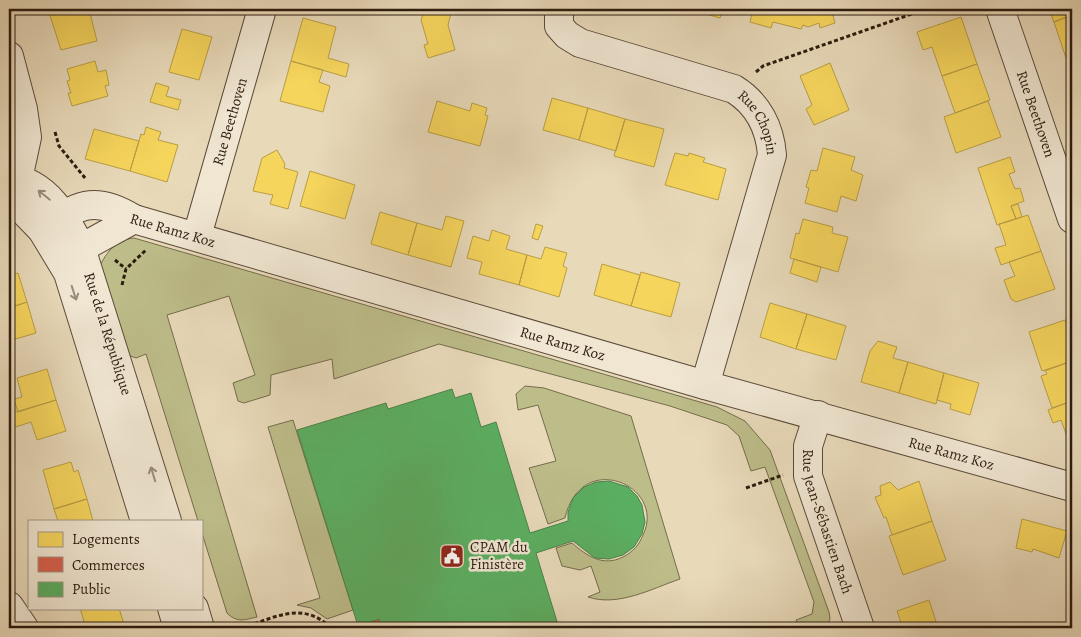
<svg xmlns="http://www.w3.org/2000/svg" width="1081" height="637" viewBox="0 0 1081 637" font-family="Alegreya,serif">
<rect width="100%" height="100%" fill="#e8d9b9"/>
<filter id="stains"><feTurbulence type="fractalNoise" baseFrequency=".004" numOctaves="4"/><feColorMatrix values="0 0 0 0 .2 0 0 0 0 .09 0 0 0 0 .02 0 0 0 .5 -.17"/></filter>
<radialGradient id="worn" r=".72"><stop offset=".6" stop-color="#630" stop-opacity="0"/><stop offset="1" stop-color="#630" stop-opacity=".3"/></radialGradient>
<path fill="#bdbd8a" stroke="#746c4c" d="M134,238L717,407L745,421L770,450L829,612L830,619L826,628H799L796,620L812,614L814,602L765,467L751,471L739,436L727,425L670,406L439,344L334,379L332,359L271,375L270,395L244,403L238,401L233,383L255,375L229,296L167,315L257,617C244,620 237,623 227,613L201,530V521H198L146,354L136,358L128,355L99,268C106,252 116,240 134,238Z
M525,386L544,388L631,416L680,579C651,589 618,607 588,597L600,592L591,566L580,570L562,566L556,548L572,543C587,556 603,567 623,557C633,552 639,545 643,535C667,486 581,448 565,518L548,524L529,468L556,461L538,405L518,410L516,394Z
M293,420L353,610L327,619L311,608L297,605L320,598L268,427Z"/>
<path fill="#f6d55c" stroke="#b99e45" d="M48,9H89L97,41L61,50Z
M425,9H452L448,25L455,50L428,58L424,45L428,44L421,20Z
M688,9H723L720,18Z
M753,9H831L835,23L820,28L819,23L808,27L803,25L801,29L773,22L771,28L750,22Z
M1049,9H1072V15L1054,22Z
M1072,15V56L1066,58L1054,22Z
M961,17L977,64L942,76L932,47L923,50L917,32Z
M303,18L336,27L328,58L349,64L346,77L291,61Z
M182,29L212,37L199,80L169,72Z
M95,61L98,72L106,70L109,85L105,86L108,96L72,106L68,93H71L67,81L70,80L67,69Z
M291,61L323,70L319,82L330,86L323,112L280,101Z
M830,63L849,110L814,125L806,109L812,105L800,76Z
M977,64L990,100L955,113L942,76Z
M156,83L169,87L166,96L181,100L178,110L150,102Z
M552,98L588,108L579,140L543,130Z
M437,101L470,111L472,103L487,108L485,115L488,116L480,146L428,132Z
M988,101L1001,137L956,153L944,117Z
M588,108L625,119L616,151L579,140Z
M625,119L664,129L654,167L614,156Z
M146,127L161,132L158,140L178,145L167,182L130,171L141,134L144,135Z
M94,129L139,141L130,171L85,159Z
M823,148L855,157L851,170L863,175L856,201L841,196L837,212L805,203L809,188L806,187L811,170L817,171Z
M277,150L285,164L284,168L298,172L288,209L270,204L273,195L253,191L262,158Z
M675,153L688,156L689,153L705,158L703,162L726,169L718,200L665,185Z
M1010,157L1015,172L1009,174L1015,189L1020,188L1024,201L1011,206L1016,219L997,225L978,168Z
M310,171L355,185L345,219L300,206Z
M1018,204L1022,217L1016,219L1011,206Z
M380,212L417,223L408,255L371,244Z
M1028,215L1041,251L1001,265L995,248L1006,245L999,224Z
M446,216L464,221L451,267L408,255L417,223L442,230Z
M803,219L833,227L832,233L848,237L838,272L790,258L796,233L799,234Z
M536,224L543,226L538,240L532,238Z
M492,230L510,236L506,249L527,255L519,285L479,274L482,262L467,258L473,236L489,241Z
M545,247L567,253L563,266L567,268L559,297L519,285L527,255L541,259Z
M1041,251L1055,289L1016,302L1011,299L1004,280L1015,276L1009,262Z
M794,259L821,267L817,282L790,273Z
M602,264L640,275L631,306L594,295Z
M641,272L680,283L671,317L631,306Z
M18,273L27,302L9,308V276Z
M27,302L36,333L9,341V308Z
M770,303L807,314L796,349L760,337Z
M807,314L846,326L836,360L796,349Z
M1065,320L1072,341V361L1042,371L1029,332Z
M878,341L897,347L893,358L908,362L899,393L861,382L870,351Z
M1072,361V401L1052,408L1041,376L1047,374L1045,371Z
M908,362L944,373L936,404L899,393Z
M47,369L56,400L18,412L14,399L22,397L17,378Z
M944,373L979,383L970,415L950,409L951,404L937,400Z
M56,400L66,431L37,440L31,422L9,429V414Z
M1072,401V441L1069,442L1061,420L1053,423L1048,410Z
M71,462L74,472L78,470L87,499L54,509L43,470Z
M919,481L932,521L892,535L886,517L884,518L875,497L881,495L880,486L890,482L898,490Z
M87,499L93,521H58L54,509Z
M1022,519L1067,531L1059,558L1033,549L1032,552L1016,548Z
M932,521L946,560L903,575L889,536Z
M929,600L938,628H903L897,611Z
M80,608H119L125,628H86Z"/>
<path fill="#d6604d" stroke="#a34c3a" d="M379,619L382,628H359L358,626Z"/>
<path fill="#5aae61" stroke="#4c8248" d="M452,389L455,398L471,393L481,427L496,422L530,533L568,521V512L573,498L584,487L596,482L609,481L628,487L637,496L642,505L645,522L642,534L634,547L623,555L609,559L595,558L573,541L536,553L559,628H382L379,619L358,626L297,430L386,403L388,409Z"/>
<g fill="none" stroke-linecap="round" stroke-linejoin="round">
<g stroke="#5b4b3a" stroke-width="30">
<g id="minor">
<path id="s1" d="M559,9V26L567,35L580,43L734,89C758,104 770,128 772,155L705,385"/>
<path id="s2" d="M1000,9L1072,219"/>
<path d="M9,56L23,109L27,137L18,179"/>
<path id="s3" d="M9,178C47,182 66,218 81,248L167,521"/>
<path d="M9,196L42,230L68,273L145,521"/>
<path id="s4" d="M42,230C77,205 94,194 134,219L705,385L1072,487"/>
<path id="s5" d="M197,236L262,9"/>
<path d="M65,257L134,219"/>
<path id="s6" d="M818,415L808,446V476L860,628"/>
<path d="M9,606L24,628"/>
<path d="M172,608L178,628"/>
<path d="M194,608L200,628"/>
</g>
</g>
<path stroke="#2c1c0f" stroke-width="3" stroke-dasharray="4 2.5" stroke-linecap="butt" d="M756,72L763,66L926,9
M55,132L59,146L85,178
M115,260L126,269
M122,285L126,269L147,249
M746,488L783,475
M242,628C274,618 303,600 331,628"/>
<use href="#minor" stroke="#f0e6d2" stroke-width="28"/>
</g>
<defs><path id="oneway-shaft" d="M-6 0H5M1.5-3L5.5 0L1.5 3" fill="none" stroke-width="1.6" stroke-linecap="round" stroke-linejoin="round" transform="scale(1.25)"/></defs>
<g stroke="#988b7a">
<use href="#oneway-shaft" transform="translate(44 195) rotate(-141)"/>
<use href="#oneway-shaft" transform="translate(74 293) rotate(72)"/>
<use href="#oneway-shaft" transform="translate(153 474) rotate(-107)"/>
</g>
<defs>
<g id="civic-square" transform="scale(1.25)"><rect x="-9" y="-9" width="18" height="18" rx="4" fill="#8f2418" stroke="#f0e6d2"/><path d="M-.6-6.5H3V-4.5H.6V-3L4-1V1h2V6H-6V1h2V-1L-.6-3ZM-1.2 2.5V6h2.4V2.5Z" fill="#fff"/></g>
</defs>
<g fill-rule="evenodd">
<use href="#civic-square" x="452" y="556"/>
</g>
<g text-anchor="middle" dominant-baseline="central" stroke-width="5" stroke-linejoin="round" paint-order="stroke">
<g font-size="15" fill="#2c1c0f" stroke="#f0e6d2">
<text stroke="none"><textPath href="#s2" startOffset="111">Rue Beethoven</textPath></text>
<text stroke="none"><textPath href="#s5" startOffset="119">Rue Beethoven</textPath></text>
<text stroke="none"><textPath href="#s1" startOffset="248">Rue Chopin</textPath></text>
<text stroke="none"><textPath href="#s4" startOffset="142">Rue Ramz Koz</textPath></text>
<text stroke="none"><textPath href="#s3" startOffset="195">Rue de la République</textPath></text>
<text stroke="none"><textPath href="#s4" startOffset="548">Rue Ramz Koz</textPath></text>
<text stroke="none"><textPath href="#s4" startOffset="952">Rue Ramz Koz</textPath></text>
<text stroke="none"><textPath href="#s6" startOffset="111">Rue Jean-Sébastien Bach</textPath></text>
</g>
<g font-size="15" fill="#2c1c0f" stroke="#f0e6d2" text-anchor="start">
<text x="470" y="547">CPAM du<tspan x="470" dy="17">Finistère</tspan></text>
</g>
</g>
<rect width="1081" height="637" fill="none" stroke="#e8d9b9" stroke-width="30"/>
<rect x="10" y="10" width="1061" height="617" fill="none" stroke="#2c1c0f" stroke-width="2.5"/>
<rect x="15" y="15" width="1051" height="607" fill="none" stroke="#2c1c0f"/>
<rect x="28" y="520" width="175" height="90" fill="#f0e6d2" stroke="#a29584"/>
<rect x="38" y="532" width="25" height="15" fill="#f6d55c" stroke="#a29584"/>
<text x="72" y="544" font-size="15" fill="#2c1c0f">Logements</text>
<rect x="38" y="557" width="25" height="15" fill="#d6604d" stroke="#a29584"/>
<text x="72" y="570" font-size="15" fill="#2c1c0f">Commerces</text>
<rect x="38" y="582" width="25" height="15" fill="#5aae61" stroke="#a29584"/>
<text x="72" y="594" font-size="15" fill="#2c1c0f">Public</text>
<rect width="100%" height="100%" filter="url(#stains)"/>
<rect width="100%" height="100%" fill="url(#worn)"/>
</svg>
